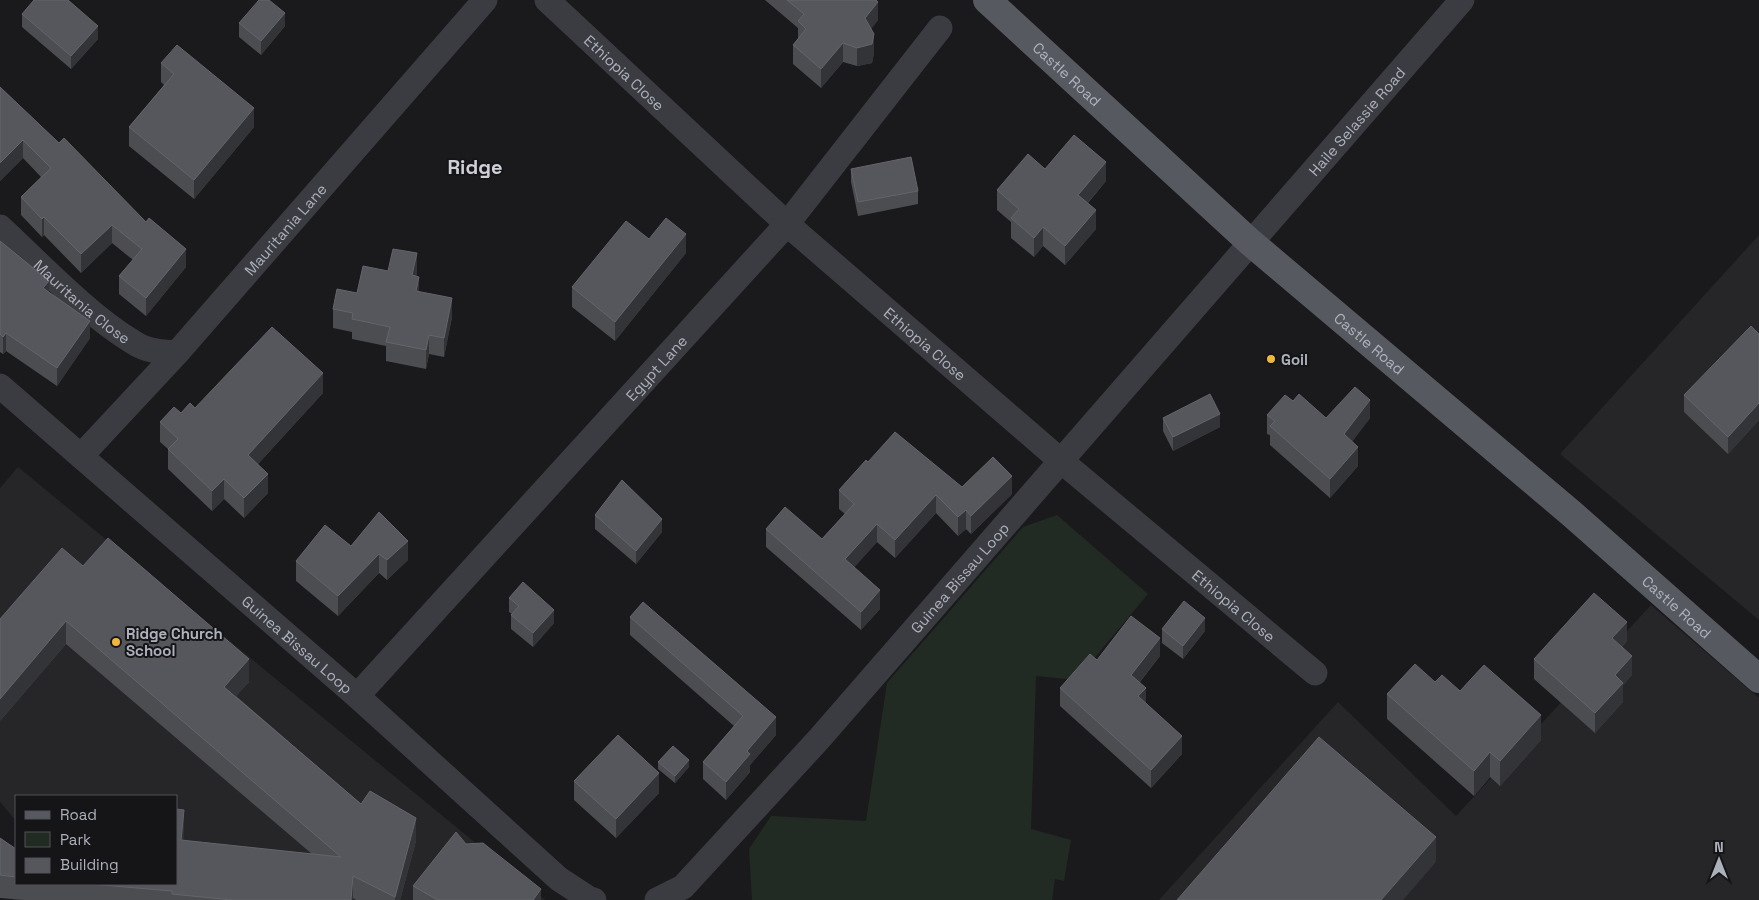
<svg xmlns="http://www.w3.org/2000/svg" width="1759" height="900" viewBox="0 0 1759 900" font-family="'Space Grotesk',sans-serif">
<rect width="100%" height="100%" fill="#1a1a1c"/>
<path fill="#262629" d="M1759,235V620L1560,454Z
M18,467L545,900H13L16,873V884H176V796H16V821L0,802V488Z
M1651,605L1759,698V900H1159L1338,702L1456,816Z"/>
<path fill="#222b23" d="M1057,515L1148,594L1076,680L1036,676L1031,829L1071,840L1064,881L1055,879L1052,900H752L749,849L771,816L866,821L887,683L1023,527Z"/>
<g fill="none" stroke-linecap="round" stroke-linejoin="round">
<g stroke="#3b3c41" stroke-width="25">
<path id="s1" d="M547,0L787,224L1060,460L1315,673"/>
<path id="s2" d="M0,227C40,264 88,315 133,342C146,351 161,352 177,353"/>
<path id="s3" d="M0,386L357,696L559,879L588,898L594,900"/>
<path id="s4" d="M81,456L177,353L485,0"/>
<path id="s5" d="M357,696L787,224L940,28"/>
<path id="s6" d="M657,900L683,887L819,739L1462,0"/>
</g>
<path stroke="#575960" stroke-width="28" id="s7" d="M987,0L1250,242L1572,514L1759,679"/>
</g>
<path fill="#4b4d51" d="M765,0H876L878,20L871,29L874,53L872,63L857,66L843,62L821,88L793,64V45L798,39V28Z
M22,14L98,39L71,69L22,27Z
M239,23L285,26L261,55L239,37Z
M161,63L254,127L194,199L129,146V127L164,85L161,82Z
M0,87L186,267L146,316L119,294V276L133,260L112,243L81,273L44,235L42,237L21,215V197L41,177L23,158L0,181Z
M851,169L918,191V204L858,216L851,182Z
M1045,169L1106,181L1088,203L1096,229L1065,265L1043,246L1034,257L1011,238V222L997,210V190Z
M649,239L686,253L615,341L572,307V287Z
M0,241L49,292L90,338L57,386L6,351L3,354L0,352Z
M388,271L417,273L416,276L419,292L452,317L444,357L429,354L426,369L386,361V346L352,339V332L333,328V309L357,293Z
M1759,334V420L1728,454L1684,412V395Z
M323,393L258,464L268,493L244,518L224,499L212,511L168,469V449L160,442V422L195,408Z
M1293,401L1326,418H1370L1352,441L1358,466L1330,498L1270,445V435L1267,434V415Z
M1163,418L1220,427L1173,451L1163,431Z
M962,487L1012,494L971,534L966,529L958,536L936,513L895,558L877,542L854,567L880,609L861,630L766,547V529L822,539L845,514L839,509V490Z
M595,515L662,532L636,564L595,529Z
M351,546L408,560L387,580L379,573L338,616L296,581V561Z
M83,566L249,682L236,696L361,804L416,841L400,900H356L353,898V900H24L0,898V838L16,849V884H176L184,832L183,841L312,854L66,644L0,721Z
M509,598L554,623L533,647L511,629V615L512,614L509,612Z
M630,617L776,735L750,765V772L726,800L703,779V762L734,726L630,635Z
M1162,629L1205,631L1183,659L1162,643Z
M1627,641L1622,647L1632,675L1623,685V702L1595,733L1534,679V659Z
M1160,656L1140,682L1146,703L1182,754L1151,788L1060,706V688L1097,660Z
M1435,682L1460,691L1541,740L1500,786L1490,777L1474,796L1387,719V694Z
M658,762L689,767L675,783L658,769Z
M574,781L659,793L616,838L574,800Z
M466,844L541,900H413V886Z"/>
<path fill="#333437" d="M878,2V20L865,37V18Z
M285,13V26L261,55V41Z
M98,26V39L71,69V56Z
M874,34V53L872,63L857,66V48Z
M843,43V62L821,88V69Z
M254,108V127L194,199V180Z
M23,140V158L0,181V163Z
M1106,162V181L1078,214V195Z
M1096,210V229L1065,265V246Z
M44,217V235L42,237V219Z
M112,225V243L81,273V254Z
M1043,227V246L1034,257V238Z
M686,234V253L615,341V322Z
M186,249V267L146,316V298Z
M417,253V273L412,295V275Z
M419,277V296L416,291Z
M49,281V299L43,288Z
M452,298V317L444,357V338Z
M90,321V338L57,386V368Z
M6,333V351L3,354V337Z
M429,335V354L426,369V350Z
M323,373V393L248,475V455Z
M1370,400V418L1344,453V434Z
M1759,403V420L1728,454V437Z
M1220,414V427L1173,451V437Z
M1358,447V466L1330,498V479Z
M268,474V493L244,518V498Z
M1012,476V494L971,534V516Z
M224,479V499L212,511V491Z
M936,495V513L895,558V540Z
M966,510V529L958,536V517Z
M662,519V532L636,564V551Z
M877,524V542L845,578V559Z
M408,541V560L387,580V560Z
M379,554V573L338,616V596Z
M880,590V609L861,630V612Z
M554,610V623L533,647V633Z
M1205,618V631L1183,659V646Z
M66,621V644L0,721V699Z
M1627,622V641L1612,657V638Z
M1160,638V656L1131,693V675Z
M1632,656V675L1623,685V702L1595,733V713L1615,675Z
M249,659V682L224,709V687Z
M1146,688V706L1138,696Z
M1541,715V740L1500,786V761Z
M776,717V735L750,765V772L726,800V782L747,751Z
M1182,736V754L1151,788V770Z
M1490,752V777L1474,796V771Z
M689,760V767L675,783V776Z
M659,773V793L616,838V819Z
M184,810V832L181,863V840Z
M416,818V841L400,900H395V897Z
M1436,837V862L1403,900H1381Z
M353,876V900H351Z
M541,889V900H533Z"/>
<path fill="#56575d" stroke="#64656c" d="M34,0H68L98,26L71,56L22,14Z
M259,0H269L285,13L261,41L239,23Z
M787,0H876L878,2L865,18L874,34L872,44L857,48L843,43L821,69L793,45L806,29L798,21L804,14Z
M177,45L254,108L194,180L129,127L174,74L161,63Z
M0,87L59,143L64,138L146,222L149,218L186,249L146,298L119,276L142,249L112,225L81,254L44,217L42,219L21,197L51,168L23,140L0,163Z
M1074,135L1106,162L1078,195L1096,210L1065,246L1043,227L1034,238L1011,218L1019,209L997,190L1028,154L1045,169Z
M911,157L918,191L858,202L851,169Z
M666,218L686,234L615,322L572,287L626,221L649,239Z
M0,241L49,281L43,288L90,321L57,368L6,333L3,337L0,334Z
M393,249L417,253L412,275L419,277L416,291L452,298L444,338L429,335L426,350L386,342L390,327L352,319L353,313L333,309L337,289L357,293L363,266L388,271Z
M1751,326L1759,334V403L1728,437L1684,395Z
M272,327L323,373L248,455L268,474L244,498L224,479L212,491L168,449L178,439L160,422L174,407L181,413L190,403L195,408Z
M1355,387L1370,400L1344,434L1358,447L1330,479L1270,426L1275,421L1267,415L1285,395L1293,401L1299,394L1326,418Z
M1210,394L1220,414L1173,437L1163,418Z
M895,432L962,487L993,457L1012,476L971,516L966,510L958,517L936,495L895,540L877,524L845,559L880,590L861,612L766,529L785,507L822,539L854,504L839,490L866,460L868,462Z
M622,480L662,519L636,551L595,515Z
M379,512L408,541L387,560L379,554L338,596L296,561L325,525L351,546Z
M108,538L249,659L224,687L361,804L370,791L416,818L395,897L353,876L351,900H232L172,894V891L91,884H176V809L184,810L181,840L341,857L66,621L0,699V619L62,548L83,566Z
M523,582L554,610L533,633L511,615L519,606L509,598Z
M1594,593L1627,622L1612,638L1632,656L1615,675L1623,683L1595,713L1534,659Z
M1184,601L1205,618L1183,646L1162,629Z
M643,602L776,717L747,751L750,754L726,782L703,762L743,716L630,617Z
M1131,616L1160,638L1131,675L1146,688L1138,696L1182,736L1151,770L1060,688L1090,654L1097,660Z
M1415,664L1435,682L1442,675L1460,691L1484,665L1541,715L1500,761L1490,752L1474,771L1387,694Z
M618,735L659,773L616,819L574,781Z
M1319,737L1436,837L1381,900H1177Z
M673,746L689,760L675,776L658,762Z
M456,832L466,844L483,843L541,889L533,900H438L413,886Z
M0,838L16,849V877L0,875Z"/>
<g fill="#f0b73f" stroke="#151517" stroke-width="2">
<circle cx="1271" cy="359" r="5"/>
<circle cx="116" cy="642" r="5"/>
</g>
<g text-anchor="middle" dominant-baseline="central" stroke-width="4" stroke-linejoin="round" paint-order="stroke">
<g font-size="15" fill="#adb1bc" stroke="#151517">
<text stroke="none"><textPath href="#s1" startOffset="106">Ethiopia Close</textPath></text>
<text stroke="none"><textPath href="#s7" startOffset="109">Castle Road</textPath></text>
<text stroke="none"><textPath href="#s6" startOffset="1049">Haile Selassie Road</textPath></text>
<text stroke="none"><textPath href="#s4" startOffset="305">Mauritania Lane</textPath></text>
<text stroke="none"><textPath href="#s2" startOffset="111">Mauritania Close</textPath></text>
<text stroke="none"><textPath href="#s1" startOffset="511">Ethiopia Close</textPath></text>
<text stroke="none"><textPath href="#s7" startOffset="514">Castle Road</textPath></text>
<text stroke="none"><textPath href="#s5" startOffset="444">Egypt Lane</textPath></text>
<text stroke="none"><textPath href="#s6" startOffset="444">Guinea Bissau Loop</textPath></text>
<text stroke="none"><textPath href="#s1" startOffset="916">Ethiopia Close</textPath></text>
<text stroke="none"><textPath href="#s7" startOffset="919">Castle Road</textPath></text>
<text stroke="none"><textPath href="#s3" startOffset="394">Guinea Bissau Loop</textPath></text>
</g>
<g font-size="15" font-weight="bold" fill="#adb1bc" stroke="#151517" text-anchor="start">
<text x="1281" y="359">Goil</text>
<text x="126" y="633">Ridge Church<tspan x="126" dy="17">School</tspan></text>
</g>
<g font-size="20" font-weight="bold" fill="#ced0d8" stroke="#151517">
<text x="475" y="167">Ridge</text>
</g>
</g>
<rect x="15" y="795" width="162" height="90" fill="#151517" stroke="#525359"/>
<rect x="25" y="811" width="25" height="8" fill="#575960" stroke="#525359"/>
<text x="60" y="820" font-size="15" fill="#adb1bc">Road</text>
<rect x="25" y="832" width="25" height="15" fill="#222b23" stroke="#525359"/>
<text x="60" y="845" font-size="15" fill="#adb1bc">Park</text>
<rect x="25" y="858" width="25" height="15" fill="#56575d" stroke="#525359"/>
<text x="60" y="870" font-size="15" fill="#adb1bc">Building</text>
<g transform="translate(1719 860)" stroke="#151517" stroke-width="4" paint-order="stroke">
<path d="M0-4L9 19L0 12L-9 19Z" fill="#adb1bc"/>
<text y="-8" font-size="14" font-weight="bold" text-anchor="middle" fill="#adb1bc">N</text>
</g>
</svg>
